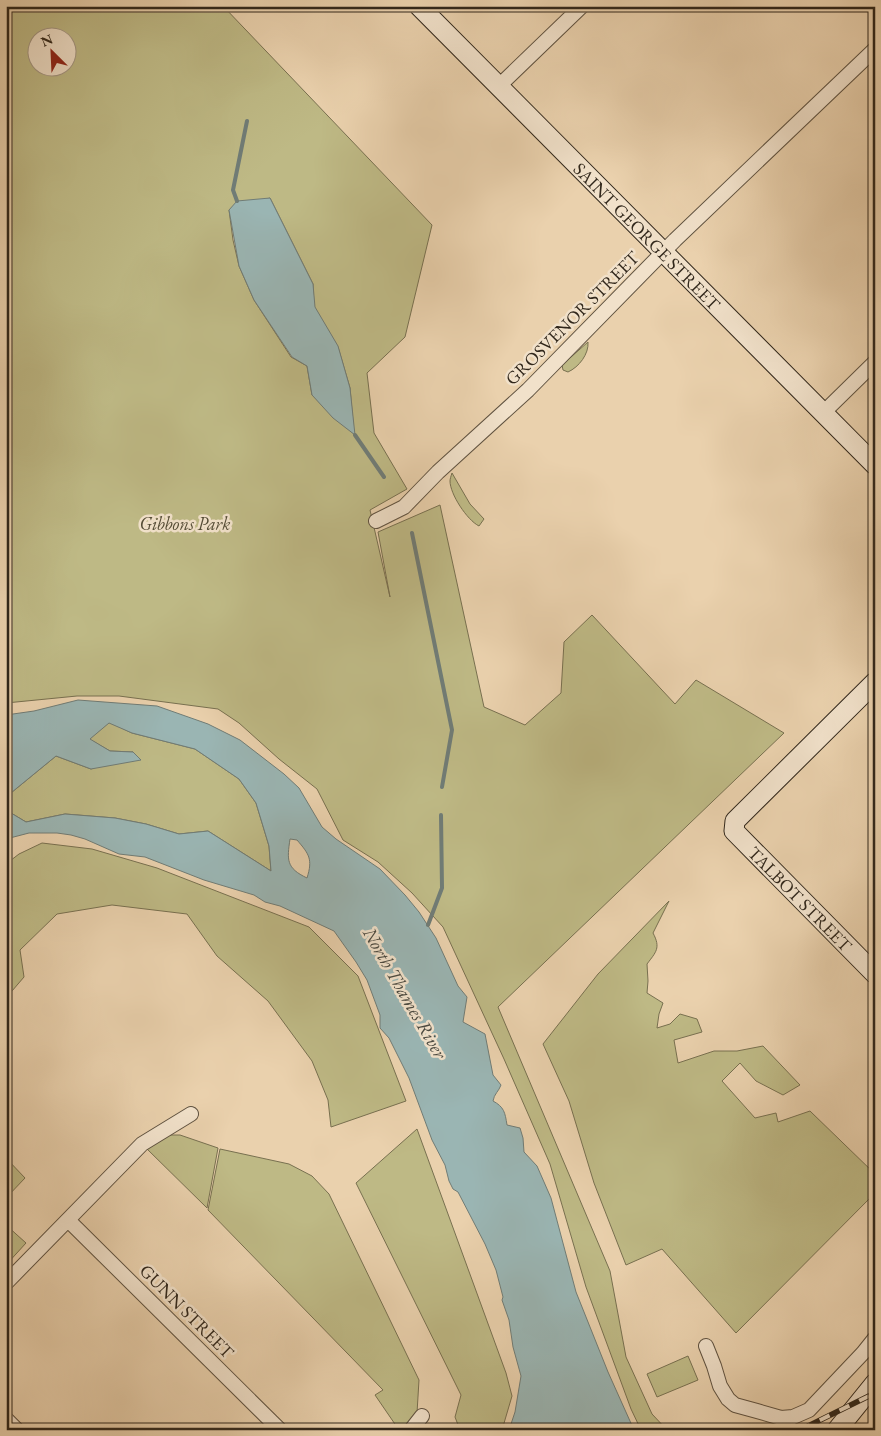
<svg xmlns="http://www.w3.org/2000/svg" width="881" height="1436" viewBox="0 0 881 1436" font-family="'EB Garamond',serif">
<rect width="100%" height="100%" fill="#ead1ad"/>
<filter id="stains"><feTurbulence type="fractalNoise" baseFrequency=".004" numOctaves="4"/><feColorMatrix values="0 0 0 0 .2 0 0 0 0 .09 0 0 0 0 .02 0 0 0 .5 -.17"/></filter>
<radialGradient id="worn" r=".72"><stop offset=".6" stop-color="#630" stop-opacity="0"/><stop offset="1" stop-color="#630" stop-opacity=".3"/></radialGradient>
<path fill="#beb985" stroke="#787050" fill-rule="evenodd" d="M6,6H223L432,225L405,337L367,373L374,433L407,489L370,510L390,597L378,532L440,505L484,707L525,725L561,693L564,642L592,615L675,704L696,680L784,733L498,1007L610,1271L626,1357L652,1414L667,1430H641L631,1409L586,1287L550,1164L504,1059L443,927L412,893L378,862L343,840L317,789L279,759L239,723L218,709L119,696H77L6,703ZM38,38H68V68H38ZM270,198L313,284L314,307L338,347L350,388L354,434L312,395L307,366L291,357L254,300L239,266L233,240L229,210Z
M588,342C589,354 579,367 568,372L563,370L562,365Z
M452,473L470,504L484,519L479,526C467,520 450,494 450,481C450,479 451,476 452,473Z
M109,722L132,733L195,749L239,779L256,803L269,846L271,871L208,831L179,834L146,824L115,818L65,814L26,822L6,810V797L56,756L91,769L133,752L110,751L89,739Z
M42,843L92,849L157,868L309,927L358,976L406,1101L331,1127L328,1100L312,1061L268,1001L217,956L187,914L112,905L57,914L20,950L24,977L6,998V864L19,854Z
M669,901L653,933C661,948 656,952 647,964L648,981L647,993L663,1003L659,1014L657,1028L670,1024L680,1014L697,1019L702,1032L674,1040L678,1063L714,1051H737L763,1046L800,1085L783,1095L756,1081L740,1063L722,1081L755,1118L776,1113L778,1122L810,1111L875,1174V1193L736,1333L662,1249L626,1265L594,1183L569,1101L543,1044L598,974Z
M417,1129L506,1373L512,1396L502,1430H460L455,1417L461,1395L356,1183Z
M168,1135H180L218,1148L207,1208L145,1147Z
M220,1149L289,1164L312,1176L329,1194L419,1380L417,1413L406,1430H399L375,1395L383,1390L208,1210Z
M6,1158L25,1178L6,1198Z
M6,1225L26,1243L6,1265Z
M688,1356L698,1380L657,1397L647,1374Z"/>
<path fill="#9ab5b3" stroke="#707c76" fill-rule="evenodd" d="M270,198L313,284L315,307L338,346L350,388L355,435L333,418L312,395L307,366L292,357L254,300L239,266L229,210L237,201Z
M78,700L157,706L208,724L240,740L284,774L299,788L322,827L336,839L380,869L405,895L419,912L436,938L458,986L467,997L463,1022L485,1034L493,1075L501,1085C499,1091 494,1094 493,1101C504,1107 505,1112 507,1125L520,1128L523,1138L524,1152L537,1166L551,1198L576,1292L608,1372L634,1430H509L515,1412L521,1376L513,1347L509,1320L502,1300L503,1297L496,1270L485,1244L458,1192L453,1189L449,1181L445,1165L432,1140L409,1078L389,1038L380,1028V1015L367,980L356,962L334,931L280,906L265,902L254,895L204,880L145,857L119,854L85,839L71,835L57,833H29L6,839V810L26,822L65,814L115,818L146,824L179,834L208,831L271,871L269,846L256,803L239,779L195,749L132,733L109,723L90,739L110,751L133,752L141,760L91,769L56,756L6,797V715L34,711ZM290,839L297,840C309,854 313,859 307,878C286,868 287,860 290,839Z"/>
<g fill="none" stroke-linecap="round" stroke-linejoin="round">
<path stroke="#707c76" stroke-width="4" d="M237,201L233,190L247,121
M355,435L384,477
M412,533L452,730L442,787
M428,925L442,888L441,815"/>
<g stroke="#5f5240" stroke-width="16">
<path id="street" d="M499,86L582,6
M823,413L875,362
M376,521L404,507L438,472L528,390L675,240L875,49
M68,1220L280,1430
M6,1283L142,1144L191,1114
M706,1346L714,1366L720,1386L728,1399L735,1405L757,1411L781,1418L793,1417L809,1410L863,1353L875,1338
M6,1419L17,1430
M411,1430L422,1416"/>
</g>
<g stroke="#31271b" stroke-width="21">
<g id="secondary">
<path id="s1" d="M419,6L875,465"/>
<path id="s2" d="M875,682L735,821L734,831L875,974"/>
<path d="M837,1430L875,1383"/>
</g>
</g>
<use href="#street" stroke="#f1e1ca" stroke-width="14"/>
<use href="#secondary" stroke="#f1e1ca" stroke-width="19"/>
<g stroke="#31271b" stroke-width="5.5">
<path id="rail" d="M800,1430L875,1393"/>
</g>
<use href="#rail" stroke="#f1e1ca" stroke-width="4" stroke-dasharray="11" stroke-linecap="butt"/>
</g>
<g text-anchor="middle" dominant-baseline="central" stroke-width="5" stroke-linejoin="round" paint-order="stroke">
<g font-size="18" fill="#31271b" stroke="#f1e1ca">
<text stroke="none"><textPath href="#s1" startOffset="324">SAINT GEORGE STREET</textPath></text>
<text transform="translate(572 318) rotate(-45)">GROSVENOR STREET</text>
<text stroke="none"><textPath href="#s2" startOffset="302">TALBOT STREET</textPath></text>
<text transform="translate(187 1311) rotate(45)">GUNN STREET</text>
</g>
<g font-size="18" font-style="italic" fill="#544c36" stroke="#f1e1ca">
<text x="185" y="523">Gibbons Park</text>
</g>
<g font-size="19" font-style="italic" fill="#4b4a41" stroke="#f1e1ca">
<text transform="translate(405 993) rotate(60)">North Thames River</text>
</g>
</g>
<rect width="881" height="1436" fill="none" stroke="#ead1ad" stroke-width="25"/>
<rect x="8" y="8" width="866" height="1421" fill="none" stroke="#31271b" stroke-width="2.5"/>
<rect x="12" y="12" width="856" height="1411" fill="none" stroke="#31271b"/>
<g transform="translate(52 52) rotate(336)"><circle r="24" fill="#f1e1ca" stroke="#a49784"/>
<path d="M0-4L9 19L0 12L-9 19Z" fill="#8f2418"/>
<text y="-8" font-size="14" font-weight="bold" text-anchor="middle" fill="#31271b">N</text>
</g>
<rect width="100%" height="100%" filter="url(#stains)"/>
<rect width="100%" height="100%" fill="url(#worn)"/>
</svg>
